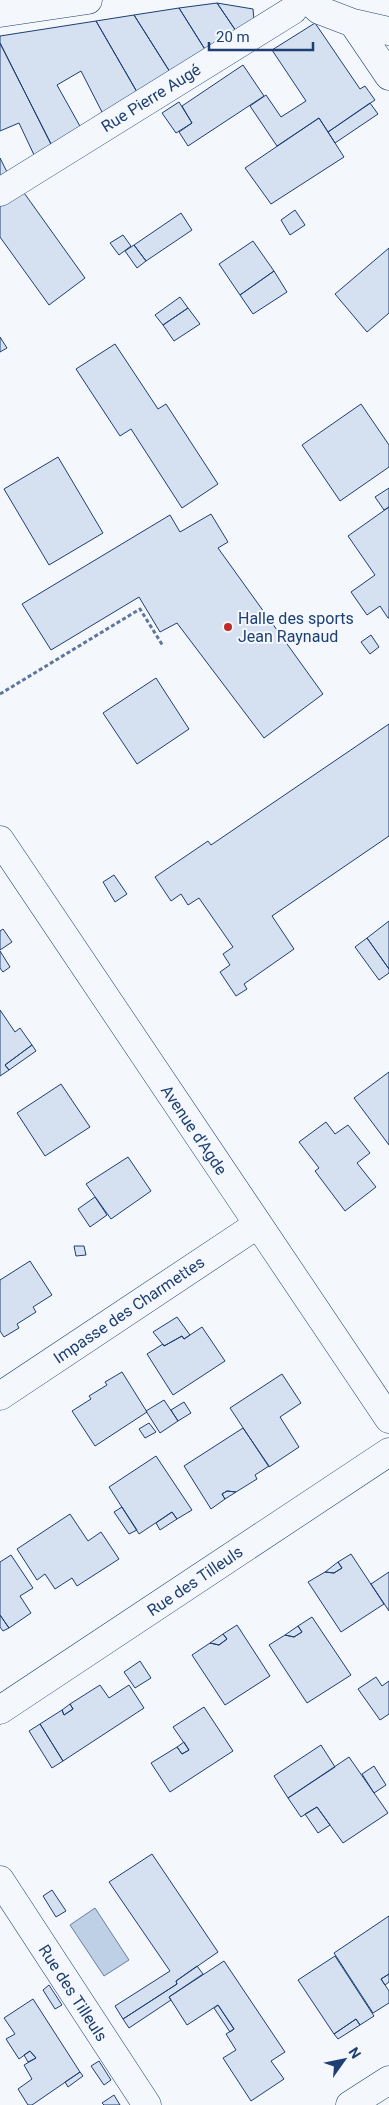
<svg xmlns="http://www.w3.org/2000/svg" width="389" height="2105" viewBox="0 0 389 2105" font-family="Roboto,sans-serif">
<rect width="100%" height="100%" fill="#f4f7fb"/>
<path fill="#bed0e5" stroke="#687fa3" d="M95,1908L129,1960L104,1976L70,1925Z"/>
<path fill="#d5e0f0" stroke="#1d3f73" d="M217,3L253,9L254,20L236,31Z
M217,3L236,31L206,51L179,8Z
M179,8L206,51L170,72L134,15Z
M134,15L170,72L137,92L96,21Z
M96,21L137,92L103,114L81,71L57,85L81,128L52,146L0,43V36Z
M315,23L360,89L365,86L375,100L328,132L319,118L277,146L250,106L266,95L281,117L306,101L272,50Z
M0,43L52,146L35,157L19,123L0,131Z
M243,65L264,96L188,146L179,132L192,123L182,106Z
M179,102L192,123L176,133L162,113Z
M370,103L378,114L335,143L328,132Z
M319,118L344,157L271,204L245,168Z
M0,158L8,174L0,179Z
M22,190L85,278L49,305L0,237V204Z
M295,210L305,225L290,235L281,220Z
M181,213L192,230L146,261L134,245Z
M123,235L131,246L119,255L110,243Z
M253,241L274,271L240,295L219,264Z
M134,245L146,261L137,268L125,251Z
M389,248V313L367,332L335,294Z
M274,271L287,292L253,314L240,295Z
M180,297L188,308L163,325L155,315Z
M188,308L200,324L174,341L163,325Z
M0,337L7,348L0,352Z
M115,344L158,409L166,404L218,484L182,508L131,429L120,436L76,369Z
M361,404L389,445V467L340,501L302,445Z
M58,457L103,533L49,565L4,489Z
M389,488V507L384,510L375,497Z
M389,507V618H388L380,606L367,615L351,592L375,575L348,536Z
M211,514L228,542L218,548L323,694L264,738L177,623L160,632L139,597L51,650L22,604L170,515L180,532Z
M371,635L379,647L370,654L361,642Z
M156,678L189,729L137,764L103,713Z
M389,724V836L272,916L294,949L244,984L247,989L236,996L220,972L230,965L223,954L233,947L199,898L188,905L181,894L171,901L155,877L208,841L211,845Z
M114,875L127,894L115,902L103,882Z
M389,921V969L367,938Z
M3,929L12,942L0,950V931Z
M367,938L389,969V973L379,980L355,947Z
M0,951L10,967L3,972L0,968Z
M0,1010L15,1032L20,1028L32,1045L5,1065L9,1070L0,1076Z
M32,1045L36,1051L9,1070L5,1065Z
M389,1072V1145L354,1098Z
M61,1084L90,1127L45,1156L17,1113Z
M326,1122L335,1134L348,1125L370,1153L357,1163L376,1187L345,1211L315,1171L319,1168L299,1142Z
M128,1157L151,1191L111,1219L86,1184Z
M95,1197L107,1215L90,1227L78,1209Z
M74,1246H84L86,1255L76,1256Z
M30,1261L52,1295L33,1307L36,1312L17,1324L19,1328L4,1337L0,1331V1280Z
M177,1317L190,1335L184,1339L182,1336L164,1346L153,1332Z
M202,1327L225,1361L173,1395L147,1354L163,1344L164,1346L182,1336L184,1339Z
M122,1372L147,1412L95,1446L72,1411L91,1399L89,1396L107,1385L105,1382Z
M282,1374L301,1403L280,1417L299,1447L269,1467L230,1408Z
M164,1400L178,1421L160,1433L146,1411Z
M184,1402L191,1413L178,1421L171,1410Z
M149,1423L156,1432L145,1438L139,1429Z
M243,1428L269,1466L255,1475L257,1479L236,1492L227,1491L222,1494L225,1499L211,1509L184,1466Z
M156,1456L192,1510L177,1519L172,1512L139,1534L109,1487Z
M227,1491L236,1492L225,1499L222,1494Z
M122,1507L137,1530L129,1534L114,1512Z
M172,1512L177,1519L160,1530L156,1523Z
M70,1514L88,1541L101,1532L119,1559L77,1586L72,1578L55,1589L45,1574L37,1580L17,1549Z
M351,1554L384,1604L341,1632L308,1582L325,1572L334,1573L342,1568L338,1562Z
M11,1555L33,1588L20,1596L31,1613L9,1628L0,1615V1562Z
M338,1562L342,1568L334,1573L325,1572Z
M389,1572V1611L371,1584Z
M0,1615L9,1628L3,1631L0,1627Z
M312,1617L351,1675L307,1703L269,1645L285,1635L294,1637L302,1632L298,1626Z
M237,1625L270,1676L225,1705L192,1655L210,1643L219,1645L227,1639L223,1634Z
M298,1626L302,1632L294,1637L285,1635Z
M223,1634L227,1639L219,1645L210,1643Z
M140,1661L151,1678L135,1688L124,1672Z
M376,1677L382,1686L389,1681V1714L380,1720L358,1689Z
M100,1685L109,1698L129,1685L144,1708L63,1761L40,1724L62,1710L64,1715L73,1709L70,1704Z
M70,1704L73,1709L64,1715L62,1710Z
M204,1707L233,1751L170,1792L151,1763L177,1747L182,1754L189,1750L173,1727Z
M40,1724L63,1761L52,1768L29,1731Z
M184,1742L189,1750L182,1754L177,1747Z
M321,1745L335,1767L288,1798L274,1776Z
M349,1757L388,1813L343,1843L317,1807L301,1817L288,1798Z
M374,1766L386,1785L374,1793L362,1774Z
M317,1807L330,1825L318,1833L305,1814Z
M152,1854L218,1952L176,1981L177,1984L123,2019L115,2006L170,1971L109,1882Z
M52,1890L66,1911L56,1917L43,1896Z
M389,1916V1974L381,1979L389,1991V2003L373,2013L334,1953Z
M335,1956L374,2016L360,2025L356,2019L334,2034L298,1980Z
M224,1961L285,2052L271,2061L284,2079L251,2101L223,2058L236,2050L226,2034L234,2029L218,2005L187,2025L169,1997Z
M197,1966L203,1974L169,1997L171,2000L129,2028L123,2019L177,1984L176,1981Z
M389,1974V1982L385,1985L381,1979Z
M49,1985L62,2005L55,2009L43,1990Z
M33,1999L80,2072L32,2105H28L18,2089L32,2079L24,2065L36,2058L30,2051L19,2059L6,2039L15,2034L4,2018Z
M218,2005L234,2029L230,2032L214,2008Z
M356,2019L360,2025L338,2039L334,2034Z
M30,2051L36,2058L28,2062L24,2055Z
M99,2061L111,2080L104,2085L91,2066Z
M80,2072L83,2076L68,2087L65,2082Z
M114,2095L120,2105H104L102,2103Z"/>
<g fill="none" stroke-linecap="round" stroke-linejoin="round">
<g stroke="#1d3f73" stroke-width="29">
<path id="minor" d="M308,0L319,10L353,23L389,76
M353,23L389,31
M0,192L293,10L298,0
M0,1396L257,1225
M0,1710L389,1452
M0,1880L147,2105
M350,2105L389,2080"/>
</g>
<g stroke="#1d3f73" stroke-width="29">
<path id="tertiary" d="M0,13L88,0"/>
</g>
<g stroke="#1d3f73" stroke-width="29">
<path id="secondary" d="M0,840L389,1419"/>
</g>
<path stroke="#5e769c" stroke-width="3" stroke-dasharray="4 2.5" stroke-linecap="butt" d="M0,694L140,609L163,646"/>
<use href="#minor" stroke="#f4f7fb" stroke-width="28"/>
<use href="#tertiary" stroke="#f4f7fb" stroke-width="28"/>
<use href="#secondary" stroke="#f4f7fb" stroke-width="28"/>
</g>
<circle fill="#c62828" stroke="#f4f7fb" stroke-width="2" cx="228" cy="627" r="5"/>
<g text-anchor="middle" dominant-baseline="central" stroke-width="4" stroke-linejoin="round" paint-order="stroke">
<g font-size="16" fill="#1d3f73" stroke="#f4f7fb">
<text transform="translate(151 98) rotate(-32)">Rue Pierre Augé</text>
<text transform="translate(194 1130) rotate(56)">Avenue d'Agde</text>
<text transform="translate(129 1310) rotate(-34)">Impasse des Charmettes</text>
<text transform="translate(195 1581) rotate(-34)">Rue des Tilleuls</text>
<text transform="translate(73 1993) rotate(57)">Rue des Tilleuls</text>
</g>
<g font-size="16" fill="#1d3f73" stroke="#f4f7fb" text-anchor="start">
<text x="238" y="618">Halle des sports<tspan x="238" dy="18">Jean Raynaud</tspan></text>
</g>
</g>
<g transform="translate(344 2060) rotate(57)" stroke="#f4f7fb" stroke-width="4" paint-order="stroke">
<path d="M0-4L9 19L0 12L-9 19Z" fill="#1d3f73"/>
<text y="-8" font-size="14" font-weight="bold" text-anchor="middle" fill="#1d3f73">N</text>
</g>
<path d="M209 42v8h104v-8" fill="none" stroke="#1d3f73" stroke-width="2.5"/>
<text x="216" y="42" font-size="15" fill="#1d3f73" stroke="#f4f7fb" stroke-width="4" paint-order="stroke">20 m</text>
</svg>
